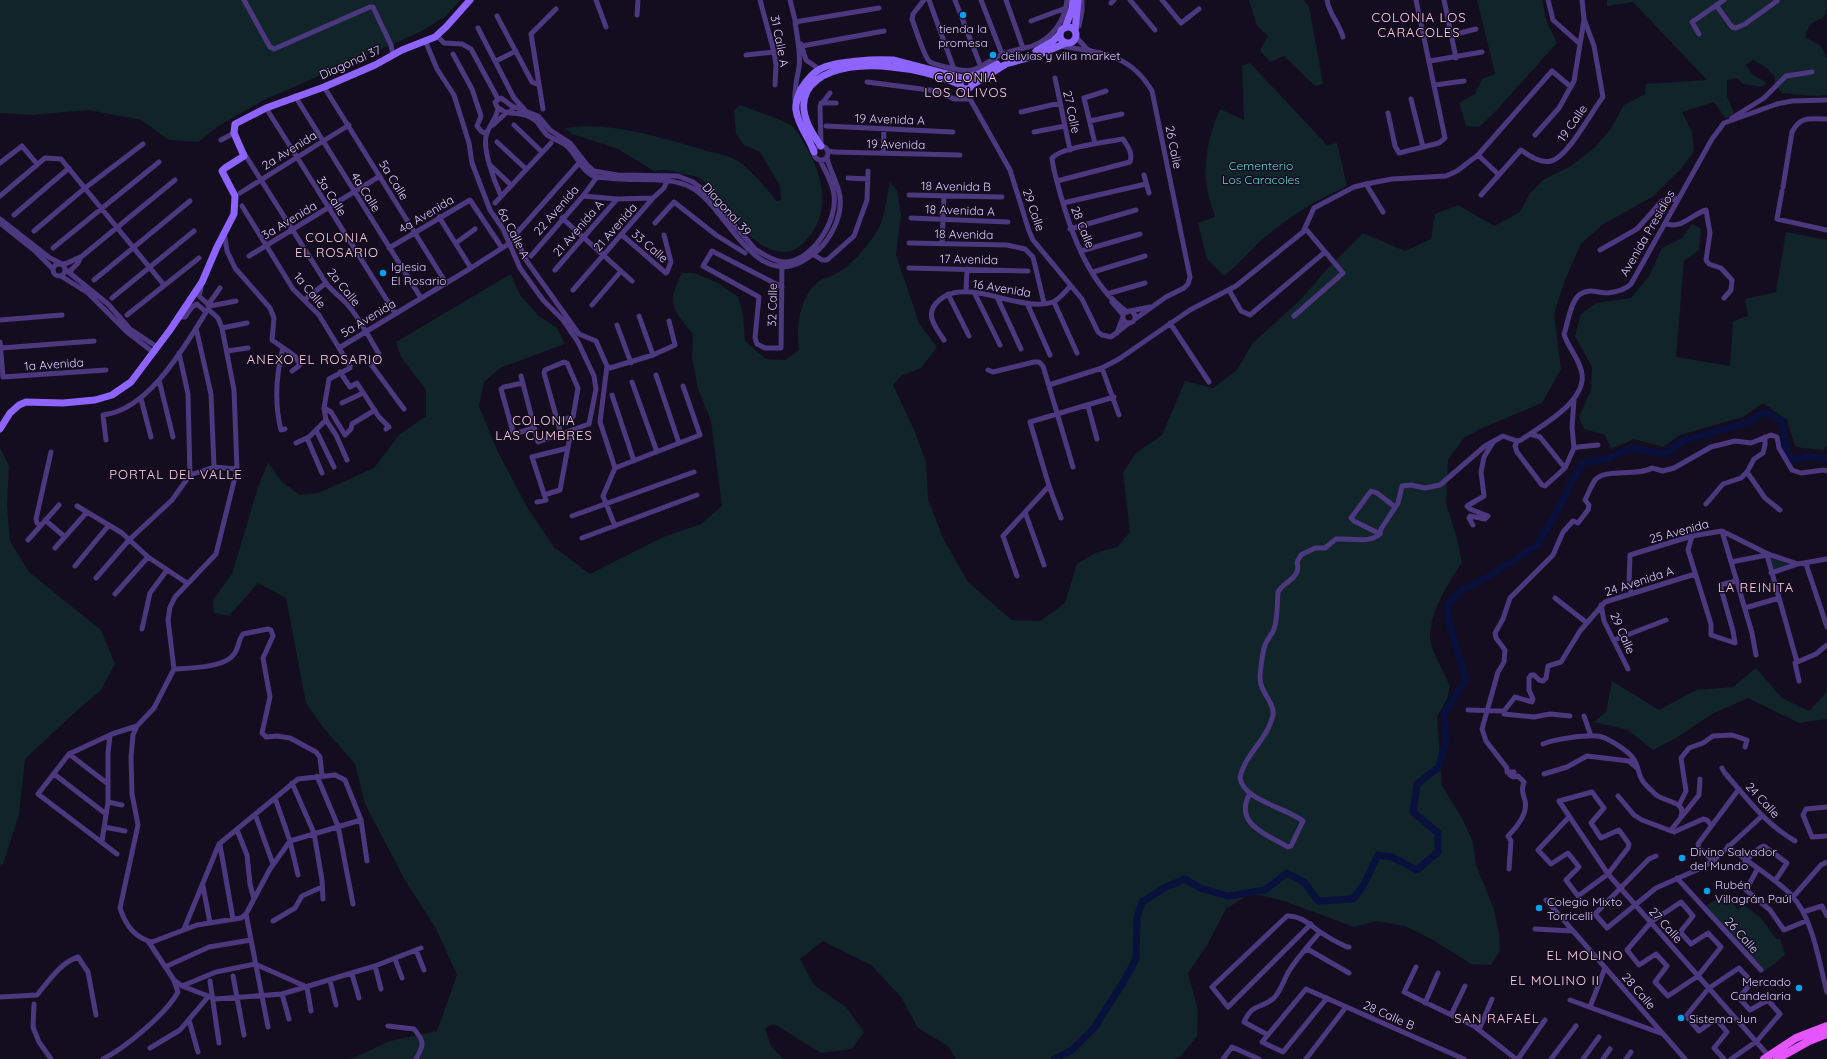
<svg xmlns="http://www.w3.org/2000/svg" width="1827" height="1059" viewBox="0 0 1827 1059" font-family="Quicksand,sans-serif">
<rect width="100%" height="100%" fill="#140d1f"/>
<path fill="#102429" d="M0,0H460L446,16L420,32L264,100L220,125L198,142L169,140L141,120L89,110L31,115L0,113Z
M1249,0H1303L1309,6L1323,84L1315,86L1284,56L1270,62L1260,50L1268,36L1257,26Z
M1477,0H1542L1547,22L1557,43L1494,113L1479,127L1466,126L1459,103L1475,94L1482,79L1495,74Z
M1607,0H1827C1827,27 1818,14 1809,27C1807,30 1806,34 1805,37L1821,46L1827,59V95L1813,96L1782,93L1774,83L1775,77L1767,68L1753,60L1746,65L1752,74L1767,83L1762,87L1743,84L1737,78L1727,80V96L1734,113L1726,119L1714,102L1682,112L1692,132L1694,151L1680,170L1652,197L1602,225L1581,244L1565,280L1554,314L1561,369L1542,403L1482,428L1464,438L1448,460L1446,504L1457,538L1462,563C1448,583 1430,612 1430,637C1430,649 1445,674 1450,686L1447,699L1437,717L1442,786L1462,818L1473,842L1476,865L1494,909L1499,933L1500,951L1491,965L1471,964L1433,940L1405,926L1376,921L1354,927L1284,901L1251,893L1226,909L1206,947L1188,973L1198,1010L1197,1036L1181,1056L1175,1059H956L948,1046L918,1028L901,997L871,965L823,941L800,959L814,985L846,1007L864,1032L852,1049L821,1053L774,1024L765,1028L771,1046L783,1059H351L390,1041L437,1031L457,975L436,929L405,880L365,804L355,764L322,726L306,703L286,598L258,583L229,616L214,613L213,600L232,574L258,487L268,462L282,482L300,495L318,493L374,468L399,435L426,416V390L401,357L396,342L511,274L520,295L539,316L557,328L565,344L500,368L484,382L479,406L497,450L527,507L554,547L590,574L663,537L701,524L722,506L711,421L698,389L692,357L693,334C673,310 666,303 682,273H694L718,283L738,297L743,314L745,341L766,359L785,360L799,350C796,327 799,298 818,282C823,278 831,277 837,273C853,264 867,247 877,231C886,217 886,198 890,182L897,191L901,215L896,255L919,323L937,347L921,368L901,376L893,385L915,432L926,462L928,499L943,538L968,582L1012,620L1040,621L1065,603L1077,564L1095,553L1117,547L1130,532L1123,473L1135,454L1162,435L1185,381L1213,388L1237,370L1252,344L1302,298L1327,269L1363,233L1405,251L1431,239L1435,214L1458,205L1494,226L1520,212L1530,193L1543,180L1571,166L1594,148L1610,130L1624,105L1645,94L1646,84L1707,80L1633,2L1607,6Z
M1250,63L1327,145L1337,143L1347,186C1316,200 1289,217 1264,238C1250,250 1238,265 1224,276L1207,259L1198,223L1215,217C1212,206 1207,193 1206,181C1204,154 1210,134 1220,109L1244,120L1242,66Z
M740,105C749,109 788,121 793,127C817,157 838,208 806,240C801,246 792,253 783,252C748,249 732,209 710,188C707,185 704,181 701,179C696,176 689,175 683,174C672,170 666,169 654,171L618,149L572,134L565,128C610,121 658,137 701,149C712,153 726,154 736,160C746,165 770,191 776,201L781,200L780,186L760,152L744,145L736,134L734,110Z
M1692,224L1701,229L1699,250L1684,261L1676,357L1730,366L1733,321L1748,316L1745,299L1776,292L1786,232L1827,240V445L1824,450L1802,448L1795,446L1787,420L1763,403L1743,417L1680,435L1663,447L1634,439L1611,449L1605,435L1584,429L1579,417L1591,390L1592,367L1575,336L1581,314L1596,303L1631,298L1649,276L1662,248L1682,238Z
M0,448L9,466L7,505L10,541L29,572L101,630L115,664L101,690L72,715L25,759L19,815L3,864L0,865Z
M1770,557L1791,565L1773,571Z
M1756,668L1782,698L1809,711L1825,694L1827,689V719L1799,723L1748,698L1712,714L1676,738L1653,750L1628,730L1594,722L1606,712L1612,681L1659,710L1696,690L1733,687Z
M1726,894L1738,910L1744,905L1761,918L1776,939H1780L1785,955L1762,973L1703,908Z"/>
<g fill="none" stroke-linecap="round" stroke-linejoin="round">
<path stroke="#09103b" stroke-width="7" d="M1055,1059L1072,1050L1094,1028L1124,981L1136,959L1137,918L1142,902L1164,888L1185,879L1200,888L1228,896L1265,890L1287,873L1305,883L1318,901L1353,899L1363,886L1378,855L1392,857L1417,870L1438,852V833L1413,812L1417,784L1439,767L1446,740L1444,714L1466,679L1448,620V604L1462,590L1489,576L1539,544C1543,530 1548,528 1554,516C1565,498 1571,479 1583,463L1608,458L1632,448L1665,454L1682,441L1746,423L1765,412L1782,421L1787,453L1792,460L1809,456L1827,459"/>
<path stroke="#4c387e" stroke-width="5" d="M244,0L270,47L274,49L370,7H373L391,45L393,55
M596,0L606,27
M760,0L774,52L776,64L775,85
M790,0L796,24
M924,0L913,14L912,19C915,27 924,56 929,61C933,65 941,65 946,67C980,76 976,66 1003,54C1012,50 1023,49 1032,46C1052,39 1065,21 1067,0
M929,0L954,69
M955,0L981,67
M981,0L1002,54
M1006,0L1023,48
M1130,0L1155,30
M1162,0L1181,23L1199,9
M1327,0C1329,14 1339,23 1343,37
M1444,0L1456,58
M1548,0L1553,20L1580,44
M1111,3L1114,0
M1716,5L1732,27L1736,28L1745,24L1777,1
M637,15L638,0
M497,16L532,82L539,85
M1031,21L1066,8
M1079,26L1082,11V0
M478,28L514,98L524,109
M1699,34L1692,22L1724,0
M1452,35L1476,29
M437,36L444,43L462,44L471,49L498,99
M1076,37L1087,49L1091,51
M425,40L437,69L454,95L469,143L472,163L490,210L503,229L520,268L543,300L563,320L578,342L594,376L596,389L589,424L538,442L521,376
M801,44L806,60L819,69
M802,46L884,31
M1061,46C1100,53 1130,53 1152,91L1190,277L1188,284L1184,288L1166,297L1135,319
M453,54L472,89L481,116L477,126L481,131L486,134
M746,55L774,52
M496,61L516,51
M1430,61L1482,52
M1055,78L1070,150
M867,82L937,91L954,99H970
M1435,85L1464,81
M324,87L446,283
M962,88L970,99L1010,170L1029,231L1033,240L1082,299L1098,332L1102,335L1111,337L1129,323
M295,96L421,298
M501,98L512,106V112H505L497,107L495,102Z
M1411,99L1423,147
M795,101C794,89 797,79 799,67C801,52 797,37 795,22L879,8
M821,103H836
M512,106L538,116L550,130L570,143L588,166L594,171L617,175L678,176L693,182L706,192L755,249C763,254 773,261 783,262C812,263 838,220 834,195C833,183 825,171 820,160
M266,108L395,313
M498,108C497,118 490,124 487,133C481,147 495,183 501,196
M543,109L531,34L556,9
M1021,112L1060,103
M510,113C518,113 530,115 536,121C540,125 543,131 547,135C554,140 562,141 568,147C577,156 580,168 591,175C597,178 603,178 609,178C634,182 670,175 692,188C725,206 753,287 801,262C810,257 816,253 823,245C834,232 844,211 839,192C836,180 830,170 827,158
M1388,113L1395,146L1399,153L1439,143L1445,138L1416,0
M1732,118L1764,98L1786,76L1812,72
M1090,121L1122,114
M493,125L506,113
M514,125L542,152
M826,126L953,132
M1034,132L1065,126
M1535,135L1559,108L1574,81L1584,20
M221,140L234,133
M497,142L526,169
M821,144L820,106L830,93
M1095,144L1084,98L1106,91
M814 153a7 7 0 1 1 14 0a7 7 0 1 1-14 0Z
M827,150L833,152L960,155
M244,153L326,283C332,291 338,295 344,301C357,313 370,339 379,354L370,363L404,409
M883,153L884,129
M1478,155L1498,174
M580,162L516,234V238L526,260L579,334L596,341L607,366L600,422L615,468L603,496L615,526
M0,163L22,146L37,164
M490,165L511,185
M1144,175L1149,193
M848,178L868,179
M1057,181L1130,162C1133,153 1128,147 1123,139C1108,142 1062,147 1052,158C1053,170 1057,181 1060,193C1072,236 1090,285 1127,312
M1366,184L1383,212
M1783,187L1792,132C1801,115 1811,119 1827,119
M1782,191L1777,219L1827,230
M240,193L349,125
M909,195L1002,197
M1481,195L1521,150C1529,156 1541,164 1551,161C1568,157 1591,112 1603,97L1594,46L1584,19L1582,0
M0,196L45,158L61,159L164,285
M583,196L617,199L653,198
M495,203L551,143
M1063,203L1146,184
M242,206L293,289L319,315L350,366V368L329,379L324,408L326,420L309,437L296,443
M14,215L69,168
M439,217L471,268
M562,218L632,281
M911,218L1008,222
M0,219L50,258L60,263
M0,223L34,250L53,269
M655,223L674,202L716,235L745,253
M1665,223C1679,231 1692,214 1706,210L1710,233L1706,260L1709,264L1721,268L1732,280L1731,290L1724,298
M1070,229L1136,210
M34,231L85,188L143,144
M224,232L227,251L235,268L270,308L274,318L272,340L295,356L300,365L292,371
M622,235L666,273L667,272L671,262L664,235
M456,243L475,229
M909,243L1007,245L1025,249L1033,257L1044,303
M942,244L944,196
M53,248L159,162
M389,248L470,200L502,248
M1600,250L1637,229L1662,201L1679,198
M1081,251L1140,234
M811,253L822,260H827L854,236L867,200L868,171
M249,256L380,176
M531,256L583,196L597,177
M53 270a6 6 0 1 1 12 0a6 6 0 1 1-12 0Z
M62,264C69,264 73,259 81,257
M909,268L1028,271
M66,270L108,304L130,329L157,347
M555,270L617,199
M1093,272L1145,256
M71,274V270L78,263L81,257L175,180
M61,276L88,293L127,332L153,352
M94,280L190,201
M782,287L712,251L703,266L759,297L755,338L757,344L765,348H781L782,265
M201,288L199,296L210,306
M573,290L653,198L664,188L668,179
M1229,290L1241,311L1250,315L1325,252
M966,292L967,269
M948,294L969,336
M975,294L1000,345
M1107,294L1145,283
M997,297L1021,349
M112,298L194,231
M304,300L326,283
M1054,302L1077,353
M1112,302L1123,315
M1027,303L1050,355
M208,305L220,288
M592,305L621,271
M208,309L218,318L222,328L234,390L237,469L216,554L175,597L170,607L168,620L174,669L154,708L137,726L133,735L131,757L132,794L138,825L120,908C125,924 135,938 152,942L197,925L241,918L246,914L270,869L290,841L361,820
M1123 317a6 6 0 1 1 12 0a6 6 0 1 1-12 0Z
M1130,311L1150,307
M127,315L199,258
M639,316L653,355
M1294,316L1343,273L1305,228
M178,317H185L192,307L197,304L206,312
M0,320L62,315
M1170,323L1209,382
M617,325L631,363
M196,328L211,394L214,467
M222,328L247,323
M1117,333L1123,317
M944,340C940,334 934,326 932,319C928,304 946,293 959,292C987,289 1026,311 1053,302C1060,299 1066,290 1071,286
M0,342L3,377L106,370
M1,348L94,341
M283,348C276,375 274,402 281,430L285,429
M339,348L471,268L510,243
M227,351L248,348
M179,353L188,394L190,475
M607,366L610,368L653,355L675,345L669,321
M1102,368L1119,415
M988,370L993,372L1034,362H1039L1043,366L1073,467
M340,372L350,387L357,383L379,417L389,427L386,429
M656,375L679,443
M159,380L173,437
M632,382L657,452
M523,383L504,387L501,389L513,432L517,433L534,428
M1049,385L1102,368L1119,359L1190,310L1236,286L1303,232L1314,208L1354,187L1366,184L1392,179L1446,176L1457,171L1478,155L1552,71L1571,87
M612,395L634,461
M141,399L151,437
M342,403L363,393
M1088,406L1097,439
M324,408L331,412L345,435L351,429L352,424L375,410
M326,420L336,435L347,460
M557,421L573,417L578,388L567,363L564,362L545,370L544,373L561,434
M316,430L334,467
M1530,434L1540,437L1565,468
M307,438L322,473
M106,440L103,415C150,410 186,344 210,306L236,301
M1517,441L1515,446L1517,452L1542,485L1545,486L1565,468L1574,448L1572,427L1574,400
M1574,448L1578,447L1598,445
M615,468L700,435L683,386
M1747,472L1765,498L1780,510
M544,495L560,490L571,431
M537,502L546,500L532,457L568,448
M1706,504L1723,484L1741,478L1747,472L1754,459L1763,453L1765,445V437
M77,506L122,533L148,557L187,583
M1025,512L1044,565
M572,516L694,472
M1061,518L1049,486L1030,422L1114,397
M45,520L65,537
M41,525L37,523L36,519L51,452
M1473,525L1469,518L1470,516L1485,519L1488,516L1470,509L1467,506L1484,496L1481,472L1484,457L1494,441
M1722,531L1752,633L1756,655
M1380,534L1381,529L1398,503L1402,486L1411,485L1425,488L1440,485L1485,446L1503,436L1517,441L1521,440C1541,426 1586,402 1582,374C1580,359 1568,348 1564,334C1568,323 1570,304 1578,296C1588,287 1597,293 1608,293C1616,292 1626,289 1631,284L1712,139L1724,123L1777,104L1792,101L1827,100
M1380,534L1354,521L1351,518L1371,491L1377,493L1395,507
M1692,536L1688,550L1711,624V635L1735,643L1733,631L1720,585L1736,581
M582,538L697,495
M28,540L59,505
M55,548L87,512
M1768,554L1767,555L1797,662
M1731,562L1767,555
M1806,564L1827,627
M75,566L109,525
M1771,573L1798,564L1827,559
M1017,576L1003,536L1049,486
M96,578L129,540L172,500L190,475L214,467L237,469
M1631,593L1629,582L1630,555L1692,536L1722,531L1768,554L1798,564
M115,594L148,557
M1555,598L1587,623
M1601,605L1604,621L1628,669
M1745,608L1779,598
M142,629L150,593L167,570
M1614,640L1666,620
M174,669C189,668 225,668 234,654C239,648 238,640 243,634L268,629L271,630L273,636L263,658L270,697L262,733L266,737L277,736L290,738L316,752L320,757L322,776
M1799,681L1795,663L1816,654L1827,645
M1468,710L1504,711V714L1534,717L1550,714L1570,716
M1504,711L1515,697L1532,702L1533,699L1529,690V678L1531,675H1534L1539,680L1543,681L1546,678L1548,666L1561,662L1580,631L1605,602L1695,574
M1584,716L1591,736
M1543,744C1554,739 1585,735 1597,736C1606,736 1628,751 1633,758C1638,764 1638,772 1641,778C1643,784 1651,789 1655,794C1663,802 1687,801 1681,816
M69,754L108,784
M1722,768L1724,772C1747,798 1764,823 1795,841
M54,774L106,814
M1544,774L1567,767L1587,756L1629,761L1637,768
M317,776L338,826L353,904
M292,783L314,833L322,880L323,899
M1250,793C1233,824 1266,834 1288,847L1291,846L1303,821C1287,808 1243,800 1240,778C1244,755 1268,739 1273,715C1275,702 1259,692 1260,676C1261,666 1262,654 1265,645C1267,639 1272,635 1274,629C1278,617 1277,604 1278,592C1284,581 1302,578 1297,562L1301,555L1315,548H1325L1336,539C1349,538 1369,544 1380,534
M1618,796L1634,815L1642,820L1674,832L1703,819L1707,820L1711,825
M275,798L290,841L298,875
M108,802L122,805
M1679,805L1686,791L1681,758L1689,748L1703,743L1713,736L1732,735L1747,740L1745,747
M1827,807L1806,809L1803,815L1812,837L1827,836
M255,814L273,864
M1569,817L1538,850L1551,864L1568,853L1579,867L1566,880L1578,896L1608,874L1628,848L1629,844L1619,830L1601,838L1591,823L1604,808L1592,792L1559,801L1608,874L1768,1055
M104,827L125,831
M237,830L247,855L250,884L254,899
M1671,830L1699,795L1700,779
M102,841L108,802V753L110,736
M220,845L233,919
M1728,846C1748,863 1774,877 1791,895C1813,917 1819,963 1827,992
M117,854L38,794L69,754L112,734L137,726
M1656,856L1649,859L1595,914L1607,928L1656,888L1699,869L1713,861L1762,816
M1713,861L1699,848L1698,844L1739,789
M1745,861L1761,847L1764,846L1787,863L1775,881
M1509,869L1511,841L1508,836C1517,827 1528,814 1525,801C1523,793 1521,790 1524,782L1518,776L1513,777L1510,775L1514,772H1507V768L1486,741L1482,729L1498,672L1504,662L1505,650L1496,638L1495,633L1503,619L1510,598L1553,555L1563,532L1573,521L1578,523L1588,510L1589,505L1585,500C1588,494 1591,486 1595,480C1605,468 1636,477 1652,468L1663,471L1674,468L1711,447L1735,441L1751,443L1771,435L1777,437L1779,448L1792,470L1801,473L1824,470L1827,471
M1757,870L1746,890L1770,910L1784,930L1806,921
M1677,878L1761,970
M203,886L210,923
M1793,897L1821,865L1827,862
M1546,900L1685,1059
M1681,902L1693,916L1681,931L1682,934L1691,944L1708,933L1721,947L1698,976L1668,996L1655,982L1667,966L1656,954L1639,965L1627,950L1651,922Z
M1803,912L1822,906L1827,916
M246,914L268,1027
M273,921L295,908L302,896L322,887
M1311,924L1228,1007L1212,987L1287,916C1301,915 1310,925 1320,932C1329,938 1338,943 1347,947H1349
M184,929L219,844L298,779L335,775L345,780L361,820L367,861
M1535,929L1572,931
M148,941L174,980L182,986L216,999L282,994L375,966L421,948
M416,950L424,970
M1304,951L1309,950L1349,973
M395,959L402,978
M375,966L381,989
M165,967L209,947L251,940
M1416,967L1404,992L1474,1026L1516,1059
M352,974L359,998
M233,976L244,1035
M330,980L336,1005
M210,981L219,1043
M182,986L216,972L255,964L307,987L311,1011
M282,994L289,1019
M0,997L37,995C48,982 61,962 78,957L88,972L96,1015
M1327,998L1283,1052L1262,1042L1306,989L1464,1059
M1570,1000L1663,1034
M1425,1003L1438,973
M34,1004L33,1027L39,1042L51,1059
M1590,1007L1605,968
M1451,1015L1465,986
M189,1020L198,1052
M388,1026L414,1029C425,1042 424,1045 416,1059
M1479,1030L1492,999
M1268,1035L1244,1022C1253,1002 1260,1010 1274,998C1281,991 1284,979 1289,971C1298,957 1309,945 1320,932
M150,1048L180,1030L208,997
M103,1059C125,1048 166,1014 178,992L174,981
M1223,1059L1232,1047L1259,1059
M1306,1059L1346,1007
M1518,1059L1545,1020
M1551,1059L1576,1026
M1583,1059L1599,1037
M1603,1059L1610,1049
M1626,1059L1631,1052
M1724,1059L1714,1048L1727,1032L1716,1019L1699,1031L1686,1016L1709,988L1739,968L1752,982L1739,998L1750,1010L1768,1000L1780,1014L1757,1041L1731,1059"/>
<path stroke="#8d64fd" stroke-width="7" d="M1060 35a8 8 0 1 1 16 0a8 8 0 1 1-16 0Z
M1065,28L1072,9L1073,0
M1075,31L1078,0
M1036,51L1053,41L1060,34
M960 83a6 6 0 1 1 12 0a6 6 0 1 1-12 0Z
M968,77L979,74L997,64
M972,85L1006,64L1038,55L1066,43
M821,146C773,82 835,60 891,67C914,69 938,75 959,84
M814,152C809,137 798,126 796,110C795,103 798,96 801,89C806,81 811,74 820,69C835,61 875,59 893,60L962,78
M0,429L10,413L19,405L26,402L63,403L95,400L112,395L131,382L170,330L202,282L217,247L234,214L235,196L222,171L225,168L244,156L234,133L235,124L266,108L324,87L375,65L402,50L435,37L446,27L470,0"/>
<path stroke="#e654fd" stroke-width="8" d="M1764,1059L1796,1038L1827,1026
M1777,1059L1809,1041L1827,1034"/>
</g>
<g fill="#03a1f2" stroke="#140d1f" stroke-width="1.5">
<circle cx="963" cy="15" r="4"/>
<circle cx="993" cy="55" r="4"/>
<circle cx="383" cy="273" r="4"/>
<circle cx="1682" cy="858" r="4"/>
<circle cx="1707" cy="891" r="4"/>
<circle cx="1539" cy="908" r="4"/>
<circle cx="1799" cy="988" r="4"/>
<circle cx="1681" cy="1018" r="4"/>
</g>
<g text-anchor="middle" dominant-baseline="central" stroke-width="3" stroke-linejoin="round" paint-order="stroke">
<g font-size="12" fill="#ddcbfe" stroke="#140d1f" text-anchor="start">
<text x="963" y="28" text-anchor="middle">tienda la<tspan x="963" dy="14">promesa</tspan></text>
<text x="1001" y="55">delivias y villa market</text>
<text x="391" y="266">Iglesia<tspan x="391" dy="14">El Rosario</tspan></text>
<text x="1690" y="851">Divino Salvador<tspan x="1690" dy="14">del Mundo</tspan></text>
<text x="1715" y="884">Rubén<tspan x="1715" dy="14">Villagrán Paúl</tspan></text>
<text x="1547" y="901">Colegio Mixto<tspan x="1547" dy="14">Torricelli</tspan></text>
<text x="1791" y="981" text-anchor="end">Mercado<tspan x="1791" dy="14">Candelaria</tspan></text>
<text x="1689" y="1018">Sistema Jun</text>
</g>
<g font-size="12" fill="#ddcbfe" stroke="#140d1f">
<text transform="translate(780 41) rotate(79)">31 Calle A</text>
<text transform="translate(350 62) rotate(-24)">Diagonal 37</text>
<text transform="translate(1072 112) rotate(78)">27 Calle</text>
<text transform="translate(890 119) rotate(2)">19 Avenida A</text>
<text transform="translate(1572 123) rotate(-55)">19 Calle</text>
<text transform="translate(896 144) rotate(1)">19 Avenida</text>
<text transform="translate(1174 147) rotate(79)">26 Calle</text>
<text transform="translate(289 150) rotate(-32)">2a Avenida</text>
<text transform="translate(394 180) rotate(58)">5a Calle</text>
<text transform="translate(956 186) rotate(1)">18 Avenida B</text>
<text transform="translate(366 192) rotate(58)">4a Calle</text>
<text transform="translate(332 196) rotate(58)">3a Calle</text>
<text transform="translate(727 209) rotate(48)">Diagonal 39</text>
<text transform="translate(556 210) rotate(-49)">22 Avenida</text>
<text transform="translate(960 210) rotate(2)">18 Avenida A</text>
<text transform="translate(1034 210) rotate(71)">29 Calle</text>
<text transform="translate(426 214) rotate(-31)">4a Avenida</text>
<text transform="translate(289 220) rotate(-31)">3a Avenida</text>
<text transform="translate(615 227) rotate(-49)">21 Avenida</text>
<text transform="translate(1083 227) rotate(68)">28 Calle</text>
<text transform="translate(578 228) rotate(-49)">21 Avenida A</text>
<text transform="translate(514 233) rotate(63)">6a Calle A</text>
<text transform="translate(1647 233) rotate(-60)">Avenida Presidios</text>
<text transform="translate(964 234) rotate(1)">18 Avenida</text>
<text transform="translate(650 246) rotate(41)">33 Calle</text>
<text transform="translate(969 259) rotate(1)">17 Avenida</text>
<text transform="translate(344 287) rotate(51)">2a Calle</text>
<text transform="translate(1002 288) rotate(9)">16 Avenida</text>
<text transform="translate(310 290) rotate(50)">1a Calle</text>
<text transform="translate(772 305) rotate(-89)">32 Calle</text>
<text transform="translate(368 318) rotate(-31)">5a Avenida</text>
<text transform="translate(54 364) rotate(-4)">1a Avenida</text>
<text transform="translate(1679 531) rotate(-15)">25 Avenida</text>
<text transform="translate(1639 581) rotate(-18)">24 Avenida A</text>
<text transform="translate(1623 633) rotate(66)">29 Calle</text>
<text transform="translate(1763 800) rotate(47)">24 Calle</text>
<text transform="translate(1666 925) rotate(48)">27 Calle</text>
<text transform="translate(1742 935) rotate(48)">26 Calle</text>
<text transform="translate(1639 991) rotate(49)">28 Calle</text>
<text transform="translate(1389 1015) rotate(24)">28 Calle B</text>
</g>
<g font-size="12" fill="#59dddc" stroke="#140d1f">
<text x="1261" y="165">Cementerio<tspan x="1261" dy="14">Los Caracoles</tspan></text>
</g>
<g font-size="13" letter-spacing="1" fill="#fecde1" stroke="#140d1f">
<text x="1419" y="17">COLONIA LOS<tspan x="1419" dy="15">CARACOLES</tspan></text>
<text x="966" y="77">COLONIA<tspan x="966" dy="15">LOS OLIVOS</tspan></text>
<text x="337" y="237">COLONIA<tspan x="337" dy="15">EL ROSARIO</tspan></text>
<text x="315" y="359">ANEXO EL ROSARIO</text>
<text x="544" y="420">COLONIA<tspan x="544" dy="15">LAS CUMBRES</tspan></text>
<text x="176" y="474">PORTAL DEL VALLE</text>
<text x="1756" y="587">LA REINITA</text>
<text x="1585" y="955">EL MOLINO</text>
<text x="1555" y="980">EL MOLINO II</text>
<text x="1497" y="1018">SAN RAFAEL</text>
</g>
</g>
</svg>
